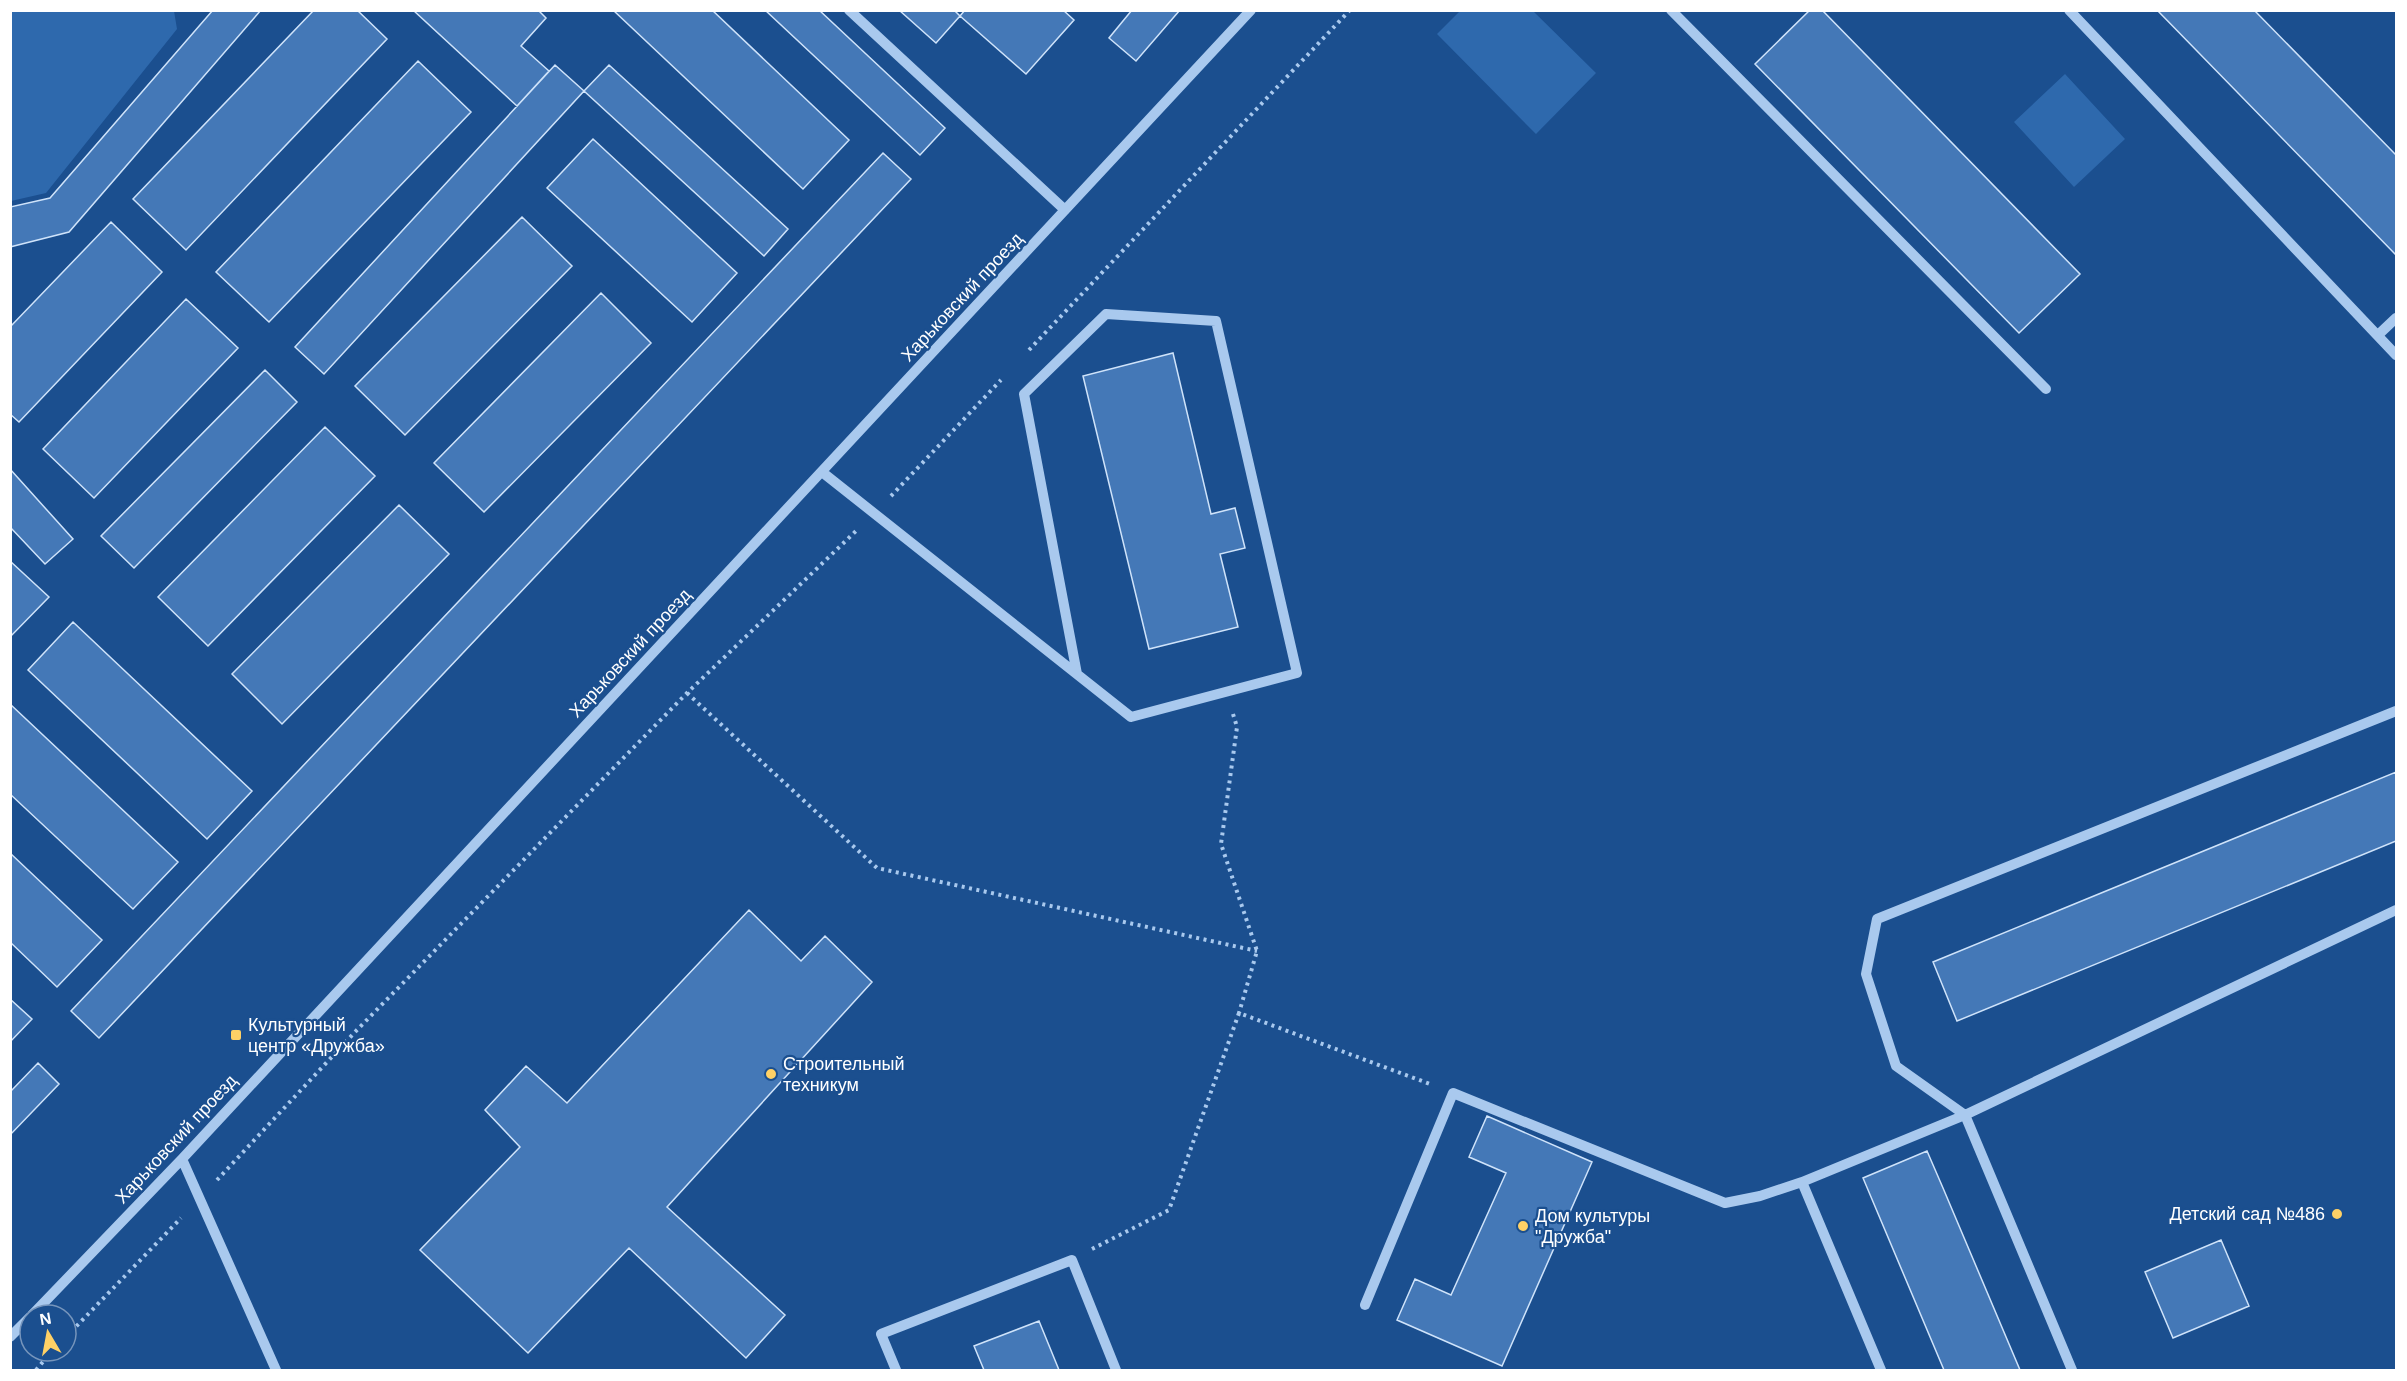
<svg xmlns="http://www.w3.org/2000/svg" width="2407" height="1381" viewBox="0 0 2407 1381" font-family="Helvetica,sans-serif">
<rect width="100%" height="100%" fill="#1b4f8f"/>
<path fill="#2e69ad" d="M10,11H174L177,29L46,193L11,201Z
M1460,11H1533L1596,73L1536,134L1437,34Z
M2065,74L2125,139L2074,187L2014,122Z"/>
<path fill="#4478b7" stroke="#cfe3fa" stroke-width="1.5" d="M213,10H261L69,232L10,247V207L50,198Z
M314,10H357L387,39L186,250L133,199Z
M413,10H538L546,18L521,46L549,71L517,106Z
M613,10H712L849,140L803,189Z
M765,10H819L945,128L920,155Z
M899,10H954L960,16L936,43Z
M965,10H1063L1074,20L1026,74L960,16Z
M1132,10H1180L1136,61L1109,38Z
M1810,10H1822L2080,274L2019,333L1755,64Z
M2157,10H2254L2396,155V255Z
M418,61L471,112L269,322L216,272Z
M555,65L584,91L324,374L295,347Z
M609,65L788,229L764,256L584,91Z
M593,139L737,273L692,322L547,188Z
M883,153L911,179L99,1038L71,1011Z
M522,217L572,266L405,435L355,386Z
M111,222L162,272L19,422L10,414V327Z
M601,293L651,343L484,512L434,463Z
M186,299L238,348L94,498L43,449Z
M1173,353L1211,514L1235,508L1245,548L1220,554L1238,627L1149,649L1083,376Z
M265,370L297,402L134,568L101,536Z
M325,427L375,476L208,646L158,597Z
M10,469L73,539L45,564L10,527Z
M399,505L449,554L282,724L232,674Z
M10,561L49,597L10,637Z
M73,622L252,791L207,839L28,670Z
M10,704L178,862L133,909L10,794Z
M2396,772V841L1957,1021L1933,962Z
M10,853L102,940L57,987L10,942Z
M749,910L801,961L825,936L872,982L667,1207L785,1315L746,1358L629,1248L528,1353L420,1250L520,1147L485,1110L526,1066L567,1103Z
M10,999L32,1019L10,1042Z
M38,1063L59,1084L10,1135V1092Z
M1487,1116L1592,1162L1502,1366L1397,1320L1415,1279L1451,1295L1506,1173L1469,1157Z
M1927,1151L1943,1188L2020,1370H1944L1863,1178Z
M2221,1240L2249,1306L2173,1338L2145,1272Z
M1039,1321L1059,1370H984L974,1346Z"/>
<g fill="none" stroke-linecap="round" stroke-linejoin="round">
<path stroke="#a9c9ee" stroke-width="4" stroke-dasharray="3 4.5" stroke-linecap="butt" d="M1029,350L1350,10
M891,496L1001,380
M687,693L877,868L1257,951
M1233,714L1237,727L1221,844L1257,951L1239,1013
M217,1180L356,1031L687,693L856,531
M1092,1249L1169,1210L1239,1013L1430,1084
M66,1337L181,1218
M36,1370L52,1351"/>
<path stroke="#a9c9ee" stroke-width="10" d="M849,10L1065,210
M1671,10L2046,389
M2069,10L2396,355
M2378,335L2396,318
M822,472L1131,717L1297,673L1216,321L1106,314L1024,394L1077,674
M2396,711L1877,919L1866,974L1896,1066L1965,1115L2396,910
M182,1159L276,1370
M1365,1305L1453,1093L1725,1203L1760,1196L1802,1182
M32,1315L182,1159L1251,10
M10,1337L30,1317
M896,1370L881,1334L1072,1260L1116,1370
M1881,1370L1802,1182L1965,1115L2072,1370"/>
</g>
<g fill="#ffd166" stroke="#1b4f8f" stroke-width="2">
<rect x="230" y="1029" width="12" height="12" rx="3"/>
<circle cx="771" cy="1074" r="6"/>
<circle cx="2337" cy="1214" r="6"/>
<circle cx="1523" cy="1226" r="6"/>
</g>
<g text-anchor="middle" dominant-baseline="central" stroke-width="4.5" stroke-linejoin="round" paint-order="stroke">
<g font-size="18" fill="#fff" stroke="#1b4f8f">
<text transform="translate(962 297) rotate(-47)">Харьковский проезд</text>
<text transform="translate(630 653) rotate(-47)">Харьковский проезд</text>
<text transform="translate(176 1139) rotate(-47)">Харьковский проезд</text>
</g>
<g font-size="18" fill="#fff" stroke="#1b4f8f" text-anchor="start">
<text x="248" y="1025">Культурный<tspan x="248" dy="21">центр «Дружба»</tspan></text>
<text x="783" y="1064">Строительный<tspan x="783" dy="21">техникум</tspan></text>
<text x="2325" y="1214" text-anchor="end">Детский сад №486</text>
<text x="1535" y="1216">Дом культуры<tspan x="1535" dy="21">"Дружба"</tspan></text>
</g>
</g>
<rect width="2407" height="1381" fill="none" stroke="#ffffff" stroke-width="24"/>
<g transform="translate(48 1333) rotate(350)"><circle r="28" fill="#1b4f8f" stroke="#7695bc" stroke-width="1.5"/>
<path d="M0-4.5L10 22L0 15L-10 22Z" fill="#ffd166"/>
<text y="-9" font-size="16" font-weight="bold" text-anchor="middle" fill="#ffffff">N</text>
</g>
</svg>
